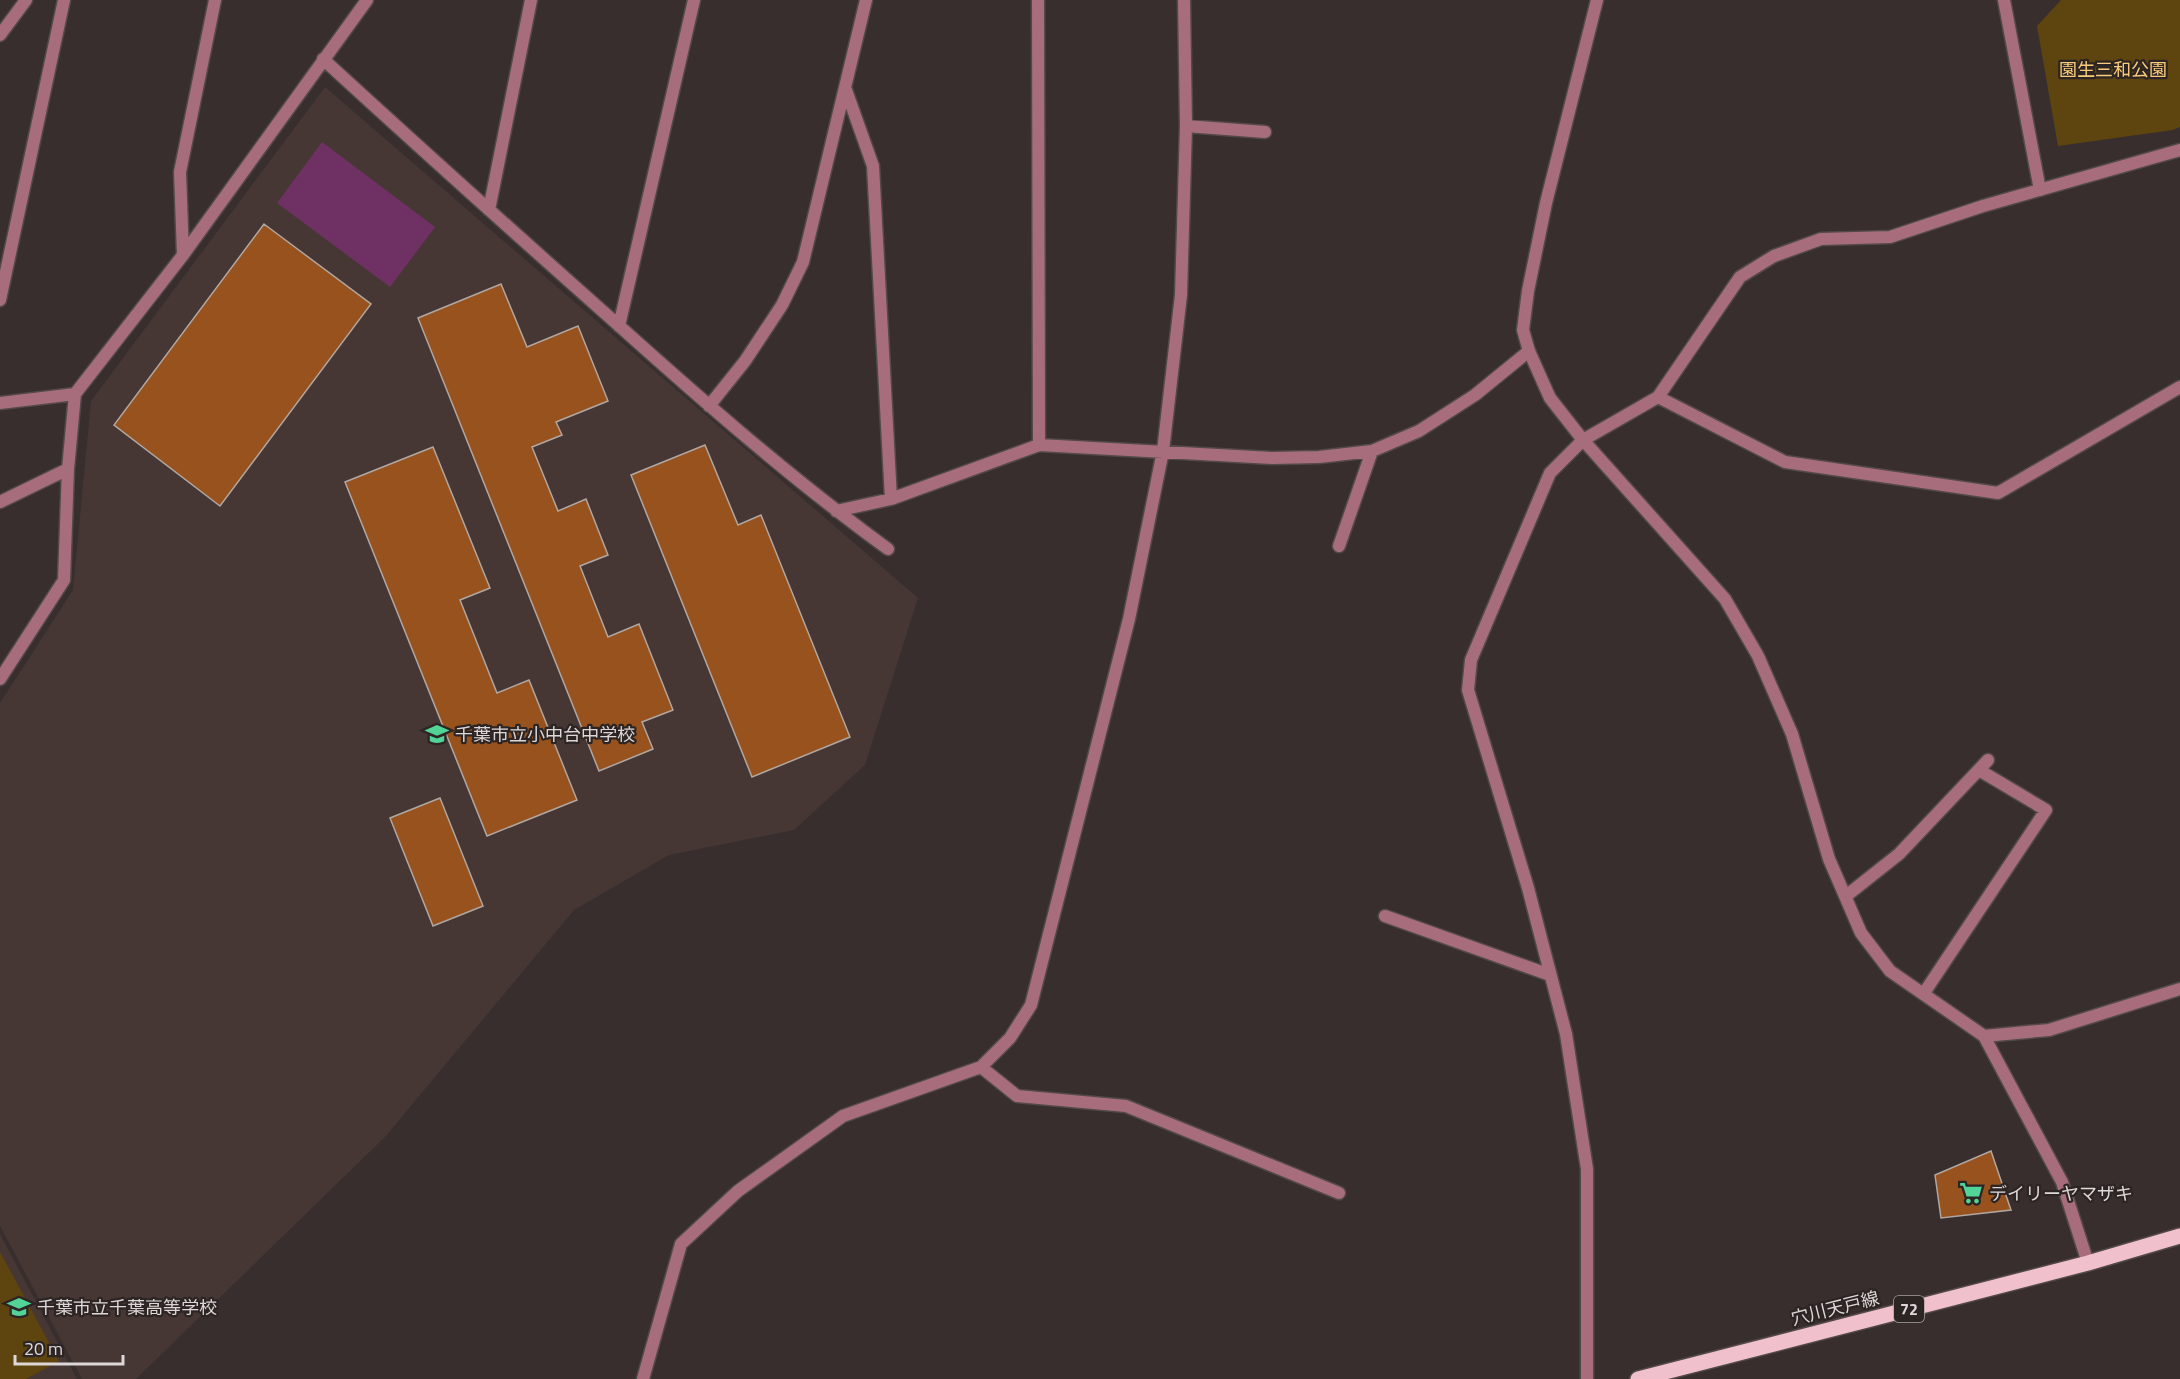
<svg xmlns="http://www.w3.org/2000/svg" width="2180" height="1379" viewBox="0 0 2180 1379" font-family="'Titillium Web','Noto Sans JP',sans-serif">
<rect width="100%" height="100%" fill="#372e2d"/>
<path fill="#463734" d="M325,87L918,598L865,765L794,830L669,855L574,910L385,1137L136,1379H82L0,1226V703L73,590L91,401Z
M0,1234L77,1379H0Z"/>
<path fill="#5e440f" d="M2061,0H2180V127L2173,130L2058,146L2037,26Z
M0,1252L59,1361L26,1379H0Z"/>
<path fill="#6f3164" d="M322,142L435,227L390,287L277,203Z"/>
<path fill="#97521e" stroke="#b1a7a2" stroke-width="1.5" d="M264,224L371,304L220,506L114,425Z
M501,284L527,347L578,326L608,401L556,422L562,435L532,447L558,511L586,499L608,555L580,566L608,637L639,624L673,710L642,722L653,749L599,771L418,318Z
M705,445L738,525L761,515L850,737L752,777L631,475Z
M433,447L490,588L460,600L497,693L529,680L577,800L487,836L345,482Z
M440,798L483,906L433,926L390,818Z
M1991,1151L2011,1210L1941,1218L1935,1175Z"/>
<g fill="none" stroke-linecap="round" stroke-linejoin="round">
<g stroke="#524948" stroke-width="15">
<path id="minor" d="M1038,0L1039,445
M2004,0L2040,190
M0,35L26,0
M323,59C420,148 518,236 616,323C704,402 793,480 888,549
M846,90L873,166L891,499
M1186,126L1265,132
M489,210L531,0
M183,255L180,172L215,0
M0,300L64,0
M619,326L694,0
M1658,397L1785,462L1998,493L2180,387
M0,403L75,394
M709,406L745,361L782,305L803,262L866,0
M0,502L68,469
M836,511L891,499L1039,445L1272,458L1319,457L1372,451L1419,431L1475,395L1529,351
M1339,546L1372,451
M0,679L64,580L68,469L75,394L183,255L367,0
M1846,896L1899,854L1988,760
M1385,916L1550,975
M1924,993L2046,810L1979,770
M1984,1036L2049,1030L2180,989
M981,1067L1010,1038L1031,1005L1129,619L1163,451L1181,295L1186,126L1184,0
M643,1379L681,1244L738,1191L843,1116L981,1067L1017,1096L1126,1106L1339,1193
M1587,1379V1169L1566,1034L1528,888L1468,690L1471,660L1550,473L1583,440L1658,397L1740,277L1774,256L1821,239L1890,237L1983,206L2180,150"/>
</g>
<g stroke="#524948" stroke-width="15">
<path id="tertiary" d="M1597,0L1546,203L1528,291L1523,330L1529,351L1550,398L1583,440L1725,599L1758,656L1792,734L1829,859L1861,933L1890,971L1984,1036L2062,1182L2088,1263"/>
</g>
<g stroke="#524948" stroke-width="18">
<path id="primary" d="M1638,1379L2088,1263L2180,1236"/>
</g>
<use href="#minor" stroke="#a76d7d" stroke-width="12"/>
<use href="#tertiary" stroke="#a76d7d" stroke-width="12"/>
<use href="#primary" stroke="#f1c0cd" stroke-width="15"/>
</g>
<defs>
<g id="school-bare" transform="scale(1.8)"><path d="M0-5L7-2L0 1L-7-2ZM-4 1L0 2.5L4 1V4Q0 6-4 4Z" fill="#52d397" stroke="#2d2523" stroke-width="2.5" paint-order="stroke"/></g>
<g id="supermarket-bare" transform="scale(1.8)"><path d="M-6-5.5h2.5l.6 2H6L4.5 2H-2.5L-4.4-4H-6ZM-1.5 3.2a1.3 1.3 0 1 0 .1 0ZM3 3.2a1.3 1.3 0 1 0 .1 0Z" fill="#52d397" stroke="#2d2523" stroke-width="2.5" paint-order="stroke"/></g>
</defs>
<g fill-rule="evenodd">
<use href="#school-bare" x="437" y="734"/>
<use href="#supermarket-bare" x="1971" y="1193"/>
<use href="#school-bare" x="19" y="1307"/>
</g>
<g text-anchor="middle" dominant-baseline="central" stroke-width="4.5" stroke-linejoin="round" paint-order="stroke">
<rect fill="#2d2523" stroke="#a8a2a1" stroke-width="1.5" x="1894" y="1296" width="30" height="26" rx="4.5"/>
<g font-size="16" font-weight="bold" fill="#ddd7d7">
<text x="1909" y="1309">72</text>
</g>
<g font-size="18" fill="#f9cb79" stroke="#2d2523">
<text x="2113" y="69">園生三和公園</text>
</g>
<g font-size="18" fill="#ddd7d7" stroke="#2d2523" text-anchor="start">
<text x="455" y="734">千葉市立小中台中学校</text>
<text x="1989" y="1193">デイリーヤマザキ</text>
<text x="37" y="1307">千葉市立千葉高等学校</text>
</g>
<g font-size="18" fill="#ddd7d7" stroke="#2d2523">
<text transform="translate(1835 1308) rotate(-14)">穴川天戸線</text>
</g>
</g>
<path d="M15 1355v9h108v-9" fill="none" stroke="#ddd7d7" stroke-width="3"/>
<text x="24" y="1355" font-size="18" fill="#ddd7d7" stroke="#2d2523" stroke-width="4.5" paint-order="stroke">20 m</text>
</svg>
